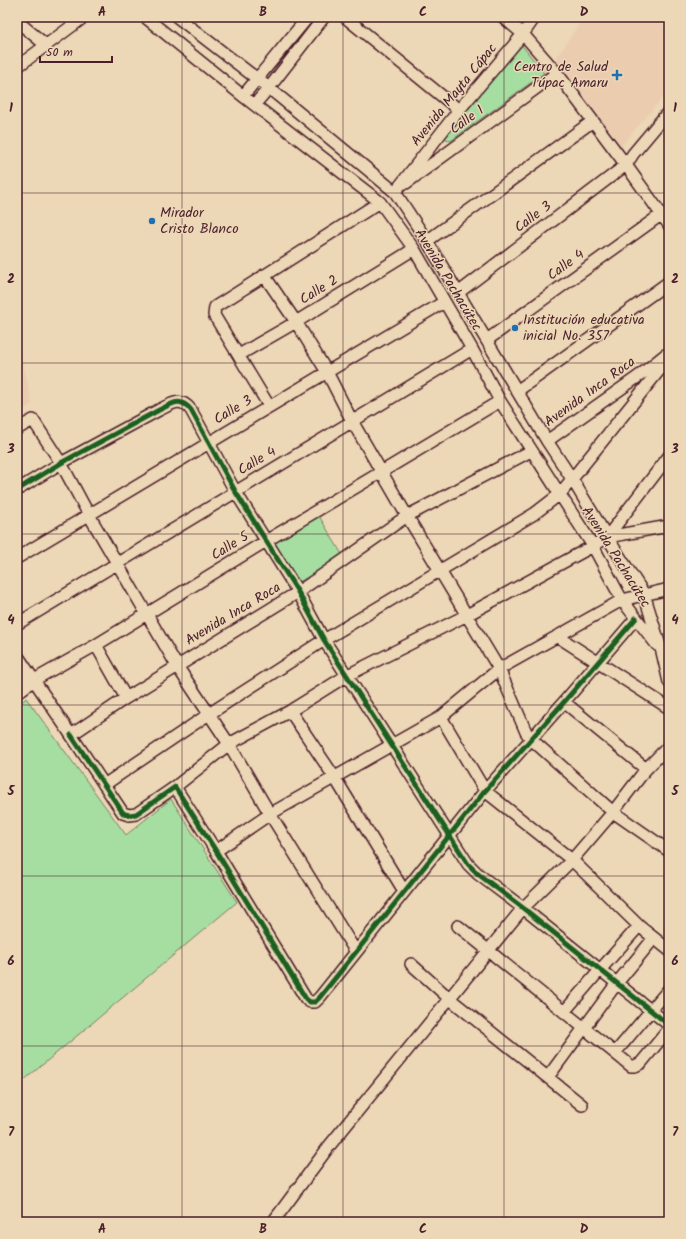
<svg xmlns="http://www.w3.org/2000/svg" width="686" height="1239" viewBox="0 0 686 1239" font-family="Kalam,sans-serif">
<rect width="100%" height="100%" fill="#ecd7b6"/>
<filter id="ink" filterUnits="userSpaceOnUse"><feTurbulence type="fractalNoise" baseFrequency=".025" numOctaves="2"/><feDisplacementMap in="SourceGraphic" scale="8" xChannelSelector="R" yChannelSelector="G"/><feConvolveMatrix kernelMatrix="1 2 1 2 8 2 1 2 1" color-interpolation-filters="sRGB"/></filter>
<g filter="url(#ink)">
<path fill="#ebccaf" d="M584,17H654L669,29V90L621,146H616L555,60Z
M17,336L32,404L17,413Z"/>
<path fill="#a6dea1" stroke="#787e66" d="M520,43L544,73L452,140L450,141L446,139L445,136Z
M319,516L343,556L296,584L272,545Z
M26,698L126,835L171,799L237,902L17,1086V707Z"/>
<g fill="none" stroke-linecap="round" stroke-linejoin="round">
<g stroke="#4a1f2b" stroke-width="14">
<path id="minor" d="M145,17L243,96L380,202L414,249L472,349L500,401L593,546L622,600L657,645
M177,17L269,88L395,192L427,241L547,441L572,479L607,537L644,594L662,652L669,682
M345,17L459,110
M503,17L523,34L557,73L626,165L669,225
M17,21L47,46
M17,67L84,17
M243,96L308,17
M255,104L269,88L324,17
M406,183L557,73
M395,192L459,110L523,34L535,17
M427,241L593,121
M264,275L296,322L327,372L352,421L407,516L499,669L526,732L531,739L613,812L669,851
M458,293L626,165L633,154L669,111
M487,340L662,214
M239,355L296,322L414,249
M517,391L669,282
M269,406L214,315L215,307L380,202
M17,429L33,420L61,463L89,515L177,666L229,744L270,814L356,952
M547,441L639,376L665,355
M17,490L61,463L159,410C172,404 180,396 191,410L235,491L298,592L324,640L468,864L478,874L523,908L669,1025
M607,537L669,526
M17,558L444,302
M17,624L472,349
M557,636L669,708
M96,645L126,698
M17,655L71,735L126,698L298,592L407,516L531,451
M17,673L29,684
M17,693L34,680L96,645L266,541L500,401
M564,702L646,769
M290,711L335,778L404,891
M441,717L485,791L572,860L639,926L669,950
M71,735L123,813L129,815L136,814L175,787L216,851L306,999L310,1002H315L320,997L485,791L564,702L636,618
M104,785L209,714L324,640L534,514L560,494L669,358
M175,787L229,744L290,711L346,676L467,615L593,546L607,537L669,456
M216,851L270,814L441,717L499,669L622,600L669,589
M458,926L631,1066H635L641,1063L669,1029
M411,964L450,999L582,1105
M564,1012L600,970L639,926
M615,1053L669,989
M548,1077L617,983L654,938
M273,1222L330,1145L523,908L572,860L613,812L646,769L669,746"/>
</g>
<use href="#minor" stroke="#ecd7b6" stroke-width="11"/>
<g stroke="#ecd7b6" stroke-width="8">
<path id="cycleway" d="M17,490L61,463L159,410C172,404 180,396 191,410L235,491L298,592L324,640L468,864L478,874L523,908L669,1025
M71,735L123,813L129,815L136,814L175,787L216,851L306,999L310,1002H315L320,997L485,791L564,702L636,618"/>
</g>
<use href="#cycleway" stroke="#1b5e20" stroke-width="5"/>
</g>
</g>
<path fill="none" stroke="#4a1f2b" stroke-width="1" stroke-opacity="0.55" d="M182,17V1222M343,17V1222M504,17V1222M17,193H669M17,363H669M17,534H669M17,705H669M17,876H669M17,1046H669"/>
<g fill="#1f6fb2" stroke="#ecd7b6" stroke-width="1.5">
<path d="M615 69h4v4h4v4h-4v4h-4v-4h-4v-4h4z"/>
<circle cx="152" cy="221" r="4"/>
<circle cx="515" cy="328" r="4"/>
</g>
<g text-anchor="middle" dominant-baseline="central" stroke-width="3" stroke-linejoin="round" paint-order="stroke">
<g font-size="14" fill="#4a1f2b" stroke="#ecd7b6" text-anchor="start">
<text x="608" y="67" text-anchor="end">Centro de Salud<tspan x="608" dy="16">Túpac Amaru</tspan></text>
<text x="160" y="213">Mirador<tspan x="160" dy="16">Cristo Blanco</tspan></text>
<text x="523" y="320">Institución educativa<tspan x="523" dy="16">inicial No. 357</tspan></text>
</g>
<g font-size="14" fill="#4a1f2b" stroke="#ecd7b6">
<text transform="translate(454 95) rotate(-51)">Avenida Mayta Cápac</text>
<text transform="translate(467 120) rotate(-36)">Calle 1</text>
<text transform="translate(533 217) rotate(-37)">Calle 3</text>
<text transform="translate(566 265) rotate(-36)">Calle 4</text>
<text transform="translate(448 280) rotate(59)">Avenida Pachacútec</text>
<text transform="translate(319 290) rotate(-32)">Calle 2</text>
<text transform="translate(590 392) rotate(-36)">Avenida Inca Roca</text>
<text transform="translate(233 410) rotate(-31)">Calle 3</text>
<text transform="translate(257 461) rotate(-31)">Calle 4</text>
<text transform="translate(230 546) rotate(-32)">Calle 5</text>
<text transform="translate(616 557) rotate(58)">Avenida Pachacútec</text>
<text transform="translate(233 614) rotate(-31)">Avenida Inca Roca</text>
</g>
</g>
<rect width="686" height="1239" fill="none" stroke="#ecd7b6" stroke-width="44"/>
<path d="M40 56v6h72v-6" fill="none" stroke="#4a1f2b" stroke-width="2"/>
<text x="46" y="56" font-size="12" fill="#4a1f2b" stroke="#ecd7b6" stroke-width="3" paint-order="stroke">50 m</text>
<rect x="22" y="22" width="642" height="1195" fill="none" stroke="#4a1f2b" stroke-width="1.5"/>
<g font-size="13" text-anchor="middle" font-weight="bold" fill="#4a1f2b">
<text x="102" y="16">A</text>
<text x="263" y="16">B</text>
<text x="423" y="16">C</text>
<text x="584" y="16">D</text>
<text x="11" y="112">1</text>
<text x="675" y="112">1</text>
<text x="11" y="283">2</text>
<text x="675" y="283">2</text>
<text x="11" y="453">3</text>
<text x="675" y="453">3</text>
<text x="11" y="624">4</text>
<text x="675" y="624">4</text>
<text x="11" y="795">5</text>
<text x="675" y="795">5</text>
<text x="11" y="965">6</text>
<text x="675" y="965">6</text>
<text x="11" y="1136">7</text>
<text x="675" y="1136">7</text>
<text x="102" y="1233">A</text>
<text x="263" y="1233">B</text>
<text x="423" y="1233">C</text>
<text x="584" y="1233">D</text>
</g>
</svg>
